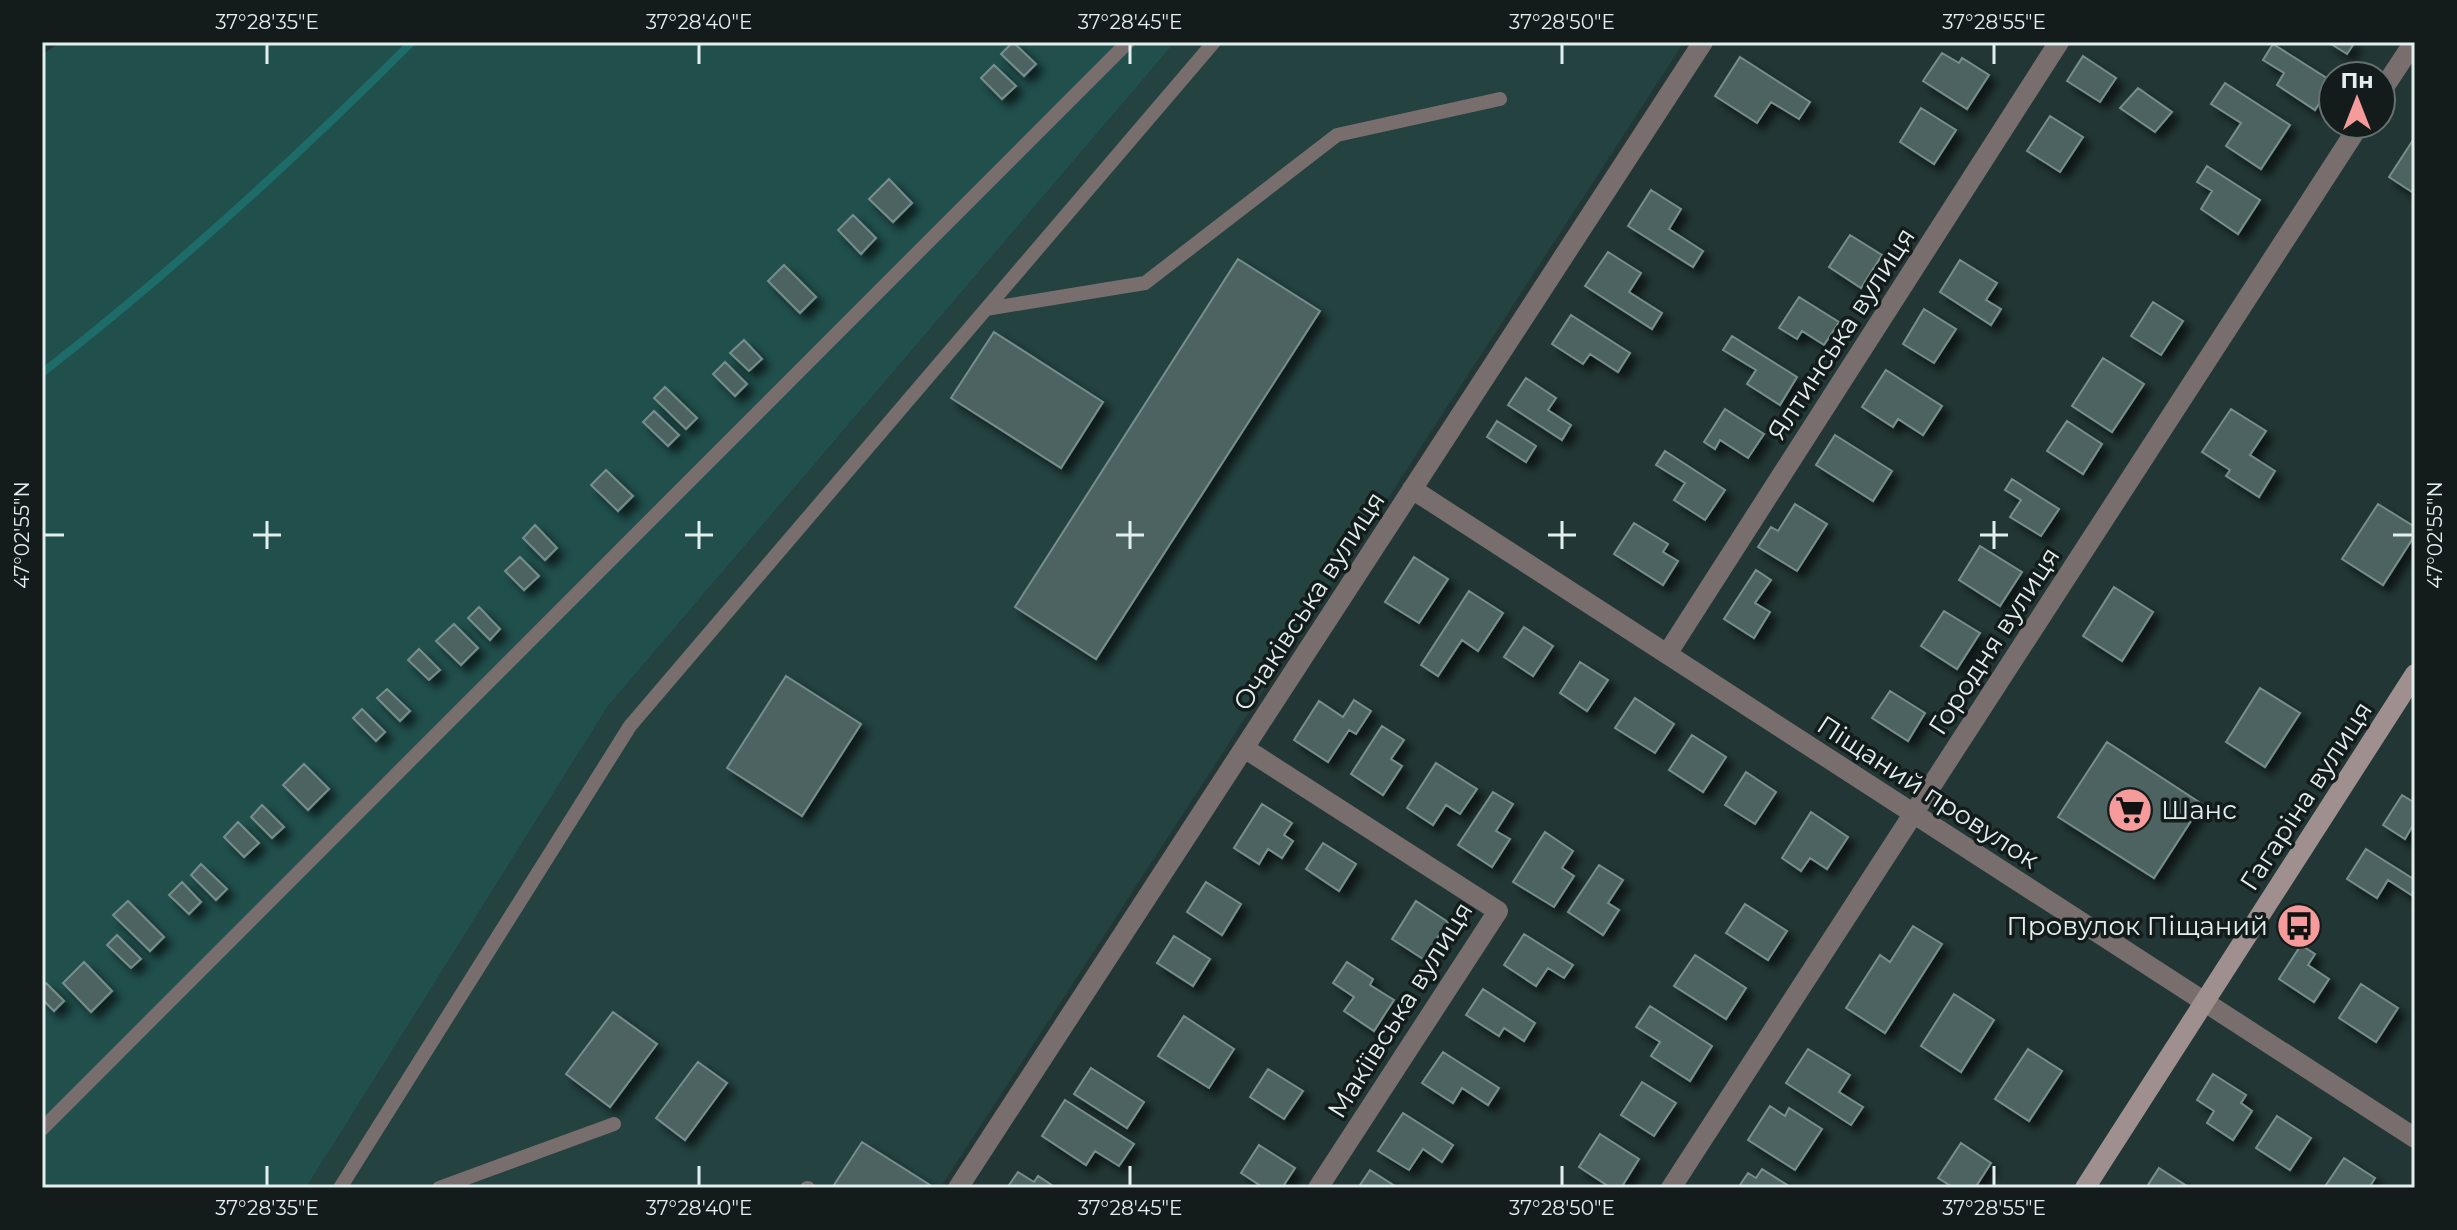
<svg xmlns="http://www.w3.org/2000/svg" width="2457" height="1230" viewBox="0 0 2457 1230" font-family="Montserrat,sans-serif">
<defs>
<filter id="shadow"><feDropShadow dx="7" dy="7" stdDeviation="4" flood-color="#0009"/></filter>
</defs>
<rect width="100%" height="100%" fill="#223735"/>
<path fill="#234240" d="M1175,42H1684L940,1188H306L608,706Z"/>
<path fill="#204f4c" d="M60,42H1175L608,706L306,1188H42V55Z"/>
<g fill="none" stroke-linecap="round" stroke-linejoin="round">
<path stroke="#1d6c69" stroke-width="8" d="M42,373C173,271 295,159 412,42"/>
</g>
<path fill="#4d6462" stroke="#768e8c" stroke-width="2" filter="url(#shadow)" d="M1013,42L1036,64L1024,76L1001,54Z
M2328,42H2355L2347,54Z
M2273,44L2333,82L2315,110L2277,85L2284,73L2263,60Z
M1942,53L1959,63L1962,58L1989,75L1967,109L1923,81Z
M2083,56L2116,78L2100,102L2067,81Z
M1740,57L1810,102L1799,119L1771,102L1757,123L1715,96Z
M994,65L1016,86L1002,99L981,78Z
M2225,83L2290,125L2261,169L2226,146L2241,123L2211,104Z
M2138,88L2172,112L2155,132L2120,108Z
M1921,108L1956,130L1934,164L1900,142Z
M2050,116L2083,137L2060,172L2027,151Z
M2415,137V194L2389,177Z
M2207,166L2260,200L2238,234L2201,209L2212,191L2197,182Z
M889,179L912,203L893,222L869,199Z
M1651,190L1681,209L1669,229L1703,251L1693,267L1628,226Z
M853,215L876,238L861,254L838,230Z
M1850,235L1882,255L1861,288L1829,267Z
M1608,252L1641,273L1629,292L1662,313L1652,329L1585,286Z
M1238,259L1320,311L1096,659L1015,607Z
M1960,260L1997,283L1986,300L2001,309L1991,325L1940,292Z
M784,265L816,297L800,313L768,281Z
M1799,297L1839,322L1824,345L1802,331L1797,339L1779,328Z
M2153,302L2183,321L2161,355L2131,336Z
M1924,309L1956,329L1934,363L1903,344Z
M1571,315L1630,353L1618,372L1590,354L1583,364L1552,344Z
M994,332L1103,402L1061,468L951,398Z
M1732,336L1797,377L1780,405L1747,384L1756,370L1723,350Z
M744,340L762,359L749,371L730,353Z
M2103,358L2144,384L2112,432L2072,406Z
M725,362L747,384L735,396L713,374Z
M1886,370L1942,406L1923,435L1898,419L1893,427L1862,407Z
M1526,378L1556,398L1548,410L1571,425L1562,440L1508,405Z
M665,387L697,418L686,429L654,398Z
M1725,409L1764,434L1748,458L1720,440L1715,449L1704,442Z
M2231,409L2266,431L2250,455L2275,471L2259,497L2226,476L2230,470L2202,452Z
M654,411L679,435L668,446L643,422Z
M1497,421L1536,446L1526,462L1487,437Z
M2067,421L2102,444L2083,474L2047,451Z
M1835,435L1892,471L1873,501L1816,465Z
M1665,451L1725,490L1705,520L1674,500L1685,483L1656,465Z
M606,470L633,496L618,511L591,485Z
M2012,479L2059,509L2041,536L2010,517L2021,500L2005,490Z
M1795,504L1827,524L1797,571L1758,547L1771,527L1778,531Z
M2378,504L2415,527V535L2383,585L2342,559Z
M1634,523L1668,544L1663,552L1678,561L1663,585L1614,554Z
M535,525L557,548L545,560L523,538Z
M1980,546L2022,572L2000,606L1959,580Z
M520,557L539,576L524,590L505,571Z
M1414,557L1448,579L1419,623L1385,602Z
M1756,570L1771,580L1755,603L1770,612L1754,638L1724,619Z
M2114,587L2153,612L2122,661L2083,636Z
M1469,591L1503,613L1478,651L1462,640L1438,676L1421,665Z
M479,607L500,629L490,640L468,618Z
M1944,611L1980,633L1957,669L1921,646Z
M454,624L478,648L461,665L436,641Z
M1524,627L1553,646L1533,676L1504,657Z
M419,649L440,670L429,680L408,660Z
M1580,662L1608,680L1587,711L1560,693Z
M786,676L861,724L802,816L727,768Z
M2260,688L2300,713L2265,767L2226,742Z
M387,689L410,711L400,721L377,698Z
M1890,691L1925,713L1908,741L1872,718Z
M1635,698L1674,724L1655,753L1615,728Z
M1354,700L1371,711L1356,734L1349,730L1328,762L1294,740L1319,701L1343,717Z
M362,709L385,732L376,741L353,718Z
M1382,726L1404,740L1391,759L1402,766L1383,795L1351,774Z
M1692,735L1726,757L1703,792L1669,770Z
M2107,742L2202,804L2154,878L2058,817Z
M1436,763L1477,789L1460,814L1446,805L1433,825L1407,808Z
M304,764L329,789L308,810L283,785Z
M1746,772L1776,792L1755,824L1725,805Z
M1493,792L1513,804L1496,831L1510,839L1492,867L1458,845Z
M2402,795L2415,803V826L2413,825L2405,839L2383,825Z
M1262,804L1292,823L1284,835L1293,841L1282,858L1268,849L1259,864L1234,848Z
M262,805L284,827L272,838L251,817Z
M1811,812L1848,837L1827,869L1810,858L1801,871L1782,858Z
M238,822L259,843L244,857L224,837Z
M1545,832L1573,851L1562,868L1574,876L1554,907L1513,882Z
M1323,843L1356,864L1339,891L1306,869Z
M2366,849L2415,880L2413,896L2388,880L2377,898L2347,879Z
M201,864L227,889L216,900L191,875Z
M1599,865L1623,880L1608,903L1619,910L1603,935L1568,912Z
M182,882L201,902L189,914L169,895Z
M1206,882L1241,904L1222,935L1187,912Z
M128,901L164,937L150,951L113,915Z
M1416,901L1448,922L1423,959L1392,939Z
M1745,904L1787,931L1768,960L1726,933Z
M1913,926L1942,944L1885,1033L1846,1008L1880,955L1890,962Z
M1524,934L1573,965L1564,978L1548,968L1536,986L1504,965Z
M117,935L141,959L131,968L107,945Z
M1174,936L1210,959L1193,986L1157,963Z
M2301,945L2315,954L2308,965L2329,979L2314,1002L2279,979Z
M1695,955L1746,988L1726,1019L1674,986Z
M84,962L112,991L91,1012L63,983Z
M1347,962L1373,979L1370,985L1394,1000L1374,1031L1344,1011L1354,997L1333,983Z
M46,983L64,1001L54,1011L42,999V986Z
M2361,984L2398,1008L2376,1042L2339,1018Z
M1483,989L1535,1023L1524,1041L1504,1028L1499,1036L1466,1015Z
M1954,994L1994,1020L1961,1072L1921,1046Z
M1650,1006L1712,1046L1690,1081L1651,1056L1660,1042L1636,1027Z
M613,1012L657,1044L610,1107L566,1074Z
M1184,1016L1234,1049L1209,1088L1158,1056Z
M1808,1049L1850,1075L1839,1092L1863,1107L1851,1125L1786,1083Z
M2028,1049L2062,1071L2029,1121L1995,1099Z
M1443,1052L1499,1088L1488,1105L1462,1088L1453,1103L1422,1083Z
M698,1062L727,1083L685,1140L656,1118Z
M1091,1068L1144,1102L1127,1128L1074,1094Z
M1268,1069L1303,1091L1284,1119L1250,1097Z
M2213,1074L2246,1095L2241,1103L2252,1111L2233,1140L2207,1123L2214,1111L2197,1100Z
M1642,1082L1676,1103L1654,1136L1621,1115Z
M1065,1100L1134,1144L1119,1166L1095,1151L1086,1165L1042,1136Z
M1770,1106L1785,1116L1789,1108L1822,1129L1795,1170L1748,1140Z
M1403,1113L1453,1145L1442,1162L1423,1149L1409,1170L1378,1151Z
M2277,1116L2311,1138L2290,1170L2256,1148Z
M1600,1134L1639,1159L1621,1188H1611L1579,1167Z
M862,1142L930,1185L928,1188H832Z
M1961,1143L1991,1163L1975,1188H1954L1938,1178Z
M1259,1145L1295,1168L1282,1188H1264L1241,1173Z
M2344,1158L2375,1178L2369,1188H2324Z
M2159,1168L2190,1188H2146Z
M1762,1169L1792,1188H1738L1748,1173L1756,1178Z
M1370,1170L1398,1188H1358Z
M1018,1172L1034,1182L1038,1176L1056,1188H1007Z"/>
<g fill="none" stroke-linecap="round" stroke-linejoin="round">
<path stroke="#786e6e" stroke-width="14" d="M986,309L1145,283L1337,135L1500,99
M42,1129L1128,42
M340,1188L630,726L1214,42
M439,1188L614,1124
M807,1188H808"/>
<path stroke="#786e6e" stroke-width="20" d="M2381,92L2414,42
M1412,489L2415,1138
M1667,654L2059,42
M1244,748L1498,911L1318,1188
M958,1188L1703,42
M1671,1188L2360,124"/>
<path stroke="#9f908f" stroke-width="20" d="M2085,1188L2415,674"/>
</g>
<path fill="none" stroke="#e2efee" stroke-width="3" d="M267,44V64M699,44V64M1130,44V64M1562,44V64M1994,44V64M267,521V549M699,521V549M1130,521V549M1562,521V549M1994,521V549M44,535H64M253,535H281M685,535H713M1116,535H1144M1548,535H1576M1980,535H2008M2393,535H2413M267,1166V1186M699,1166V1186M1130,1166V1186M1562,1166V1186M1994,1166V1186"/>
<defs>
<g id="supermarket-disc" transform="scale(2.3)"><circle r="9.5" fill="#f59b9b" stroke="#131c1b"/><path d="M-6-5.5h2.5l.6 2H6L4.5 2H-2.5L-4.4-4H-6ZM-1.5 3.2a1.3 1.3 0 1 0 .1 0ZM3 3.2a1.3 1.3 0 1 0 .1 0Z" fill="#111"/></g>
<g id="bus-disc" transform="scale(2.3)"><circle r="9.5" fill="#f59b9b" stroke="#131c1b"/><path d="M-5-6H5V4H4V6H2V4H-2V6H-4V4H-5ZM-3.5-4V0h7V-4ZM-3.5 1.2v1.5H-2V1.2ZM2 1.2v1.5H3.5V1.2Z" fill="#111"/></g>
</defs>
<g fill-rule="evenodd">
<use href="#supermarket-disc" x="2130" y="810"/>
<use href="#bus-disc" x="2299" y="926"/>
</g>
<g text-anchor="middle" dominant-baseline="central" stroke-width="7" stroke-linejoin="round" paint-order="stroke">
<g font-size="26" fill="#e2efee" stroke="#131c1b">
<text transform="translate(1841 334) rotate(-57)">Ялтинська вулиця</text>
<text transform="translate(1309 601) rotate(-57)">Очаківська вулиця</text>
<text transform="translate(1994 641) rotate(-57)">Городня вулиця</text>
<text transform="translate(1928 792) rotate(33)">Піщаний провулок</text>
<text transform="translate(2306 796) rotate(-57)">Гагаріна вулиця</text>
<text transform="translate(1400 1010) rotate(-58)">Макіївська вулиця</text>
</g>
<g font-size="26" fill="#e2efee" stroke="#131c1b" text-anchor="start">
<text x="2161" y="810">Шанс</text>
<text x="2268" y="926" text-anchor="end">Провулок Піщаний</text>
</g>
</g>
<rect width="2457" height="1230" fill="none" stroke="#131c1b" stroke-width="88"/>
<g transform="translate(2357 100)"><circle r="38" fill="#131c1b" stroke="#66706f" stroke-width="2"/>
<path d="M0-6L14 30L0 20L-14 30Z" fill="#f59b9b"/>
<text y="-12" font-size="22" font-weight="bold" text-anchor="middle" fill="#e2efee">Пн</text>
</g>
<rect x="44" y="44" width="2369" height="1142" fill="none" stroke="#e2efee" stroke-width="3"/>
<g font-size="20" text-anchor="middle" fill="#e2efee">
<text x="267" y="29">37°28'35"E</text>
<text x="699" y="29">37°28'40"E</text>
<text x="1130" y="29">37°28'45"E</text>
<text x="1562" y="29">37°28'50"E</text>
<text x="1994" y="29">37°28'55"E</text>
<text transform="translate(22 535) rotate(-90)" y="7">47°02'55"N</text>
<text transform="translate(2435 535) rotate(-90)" y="7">47°02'55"N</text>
<text x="267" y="1215">37°28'35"E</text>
<text x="699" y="1215">37°28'40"E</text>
<text x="1130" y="1215">37°28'45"E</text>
<text x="1562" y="1215">37°28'50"E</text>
<text x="1994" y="1215">37°28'55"E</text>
</g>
</svg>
